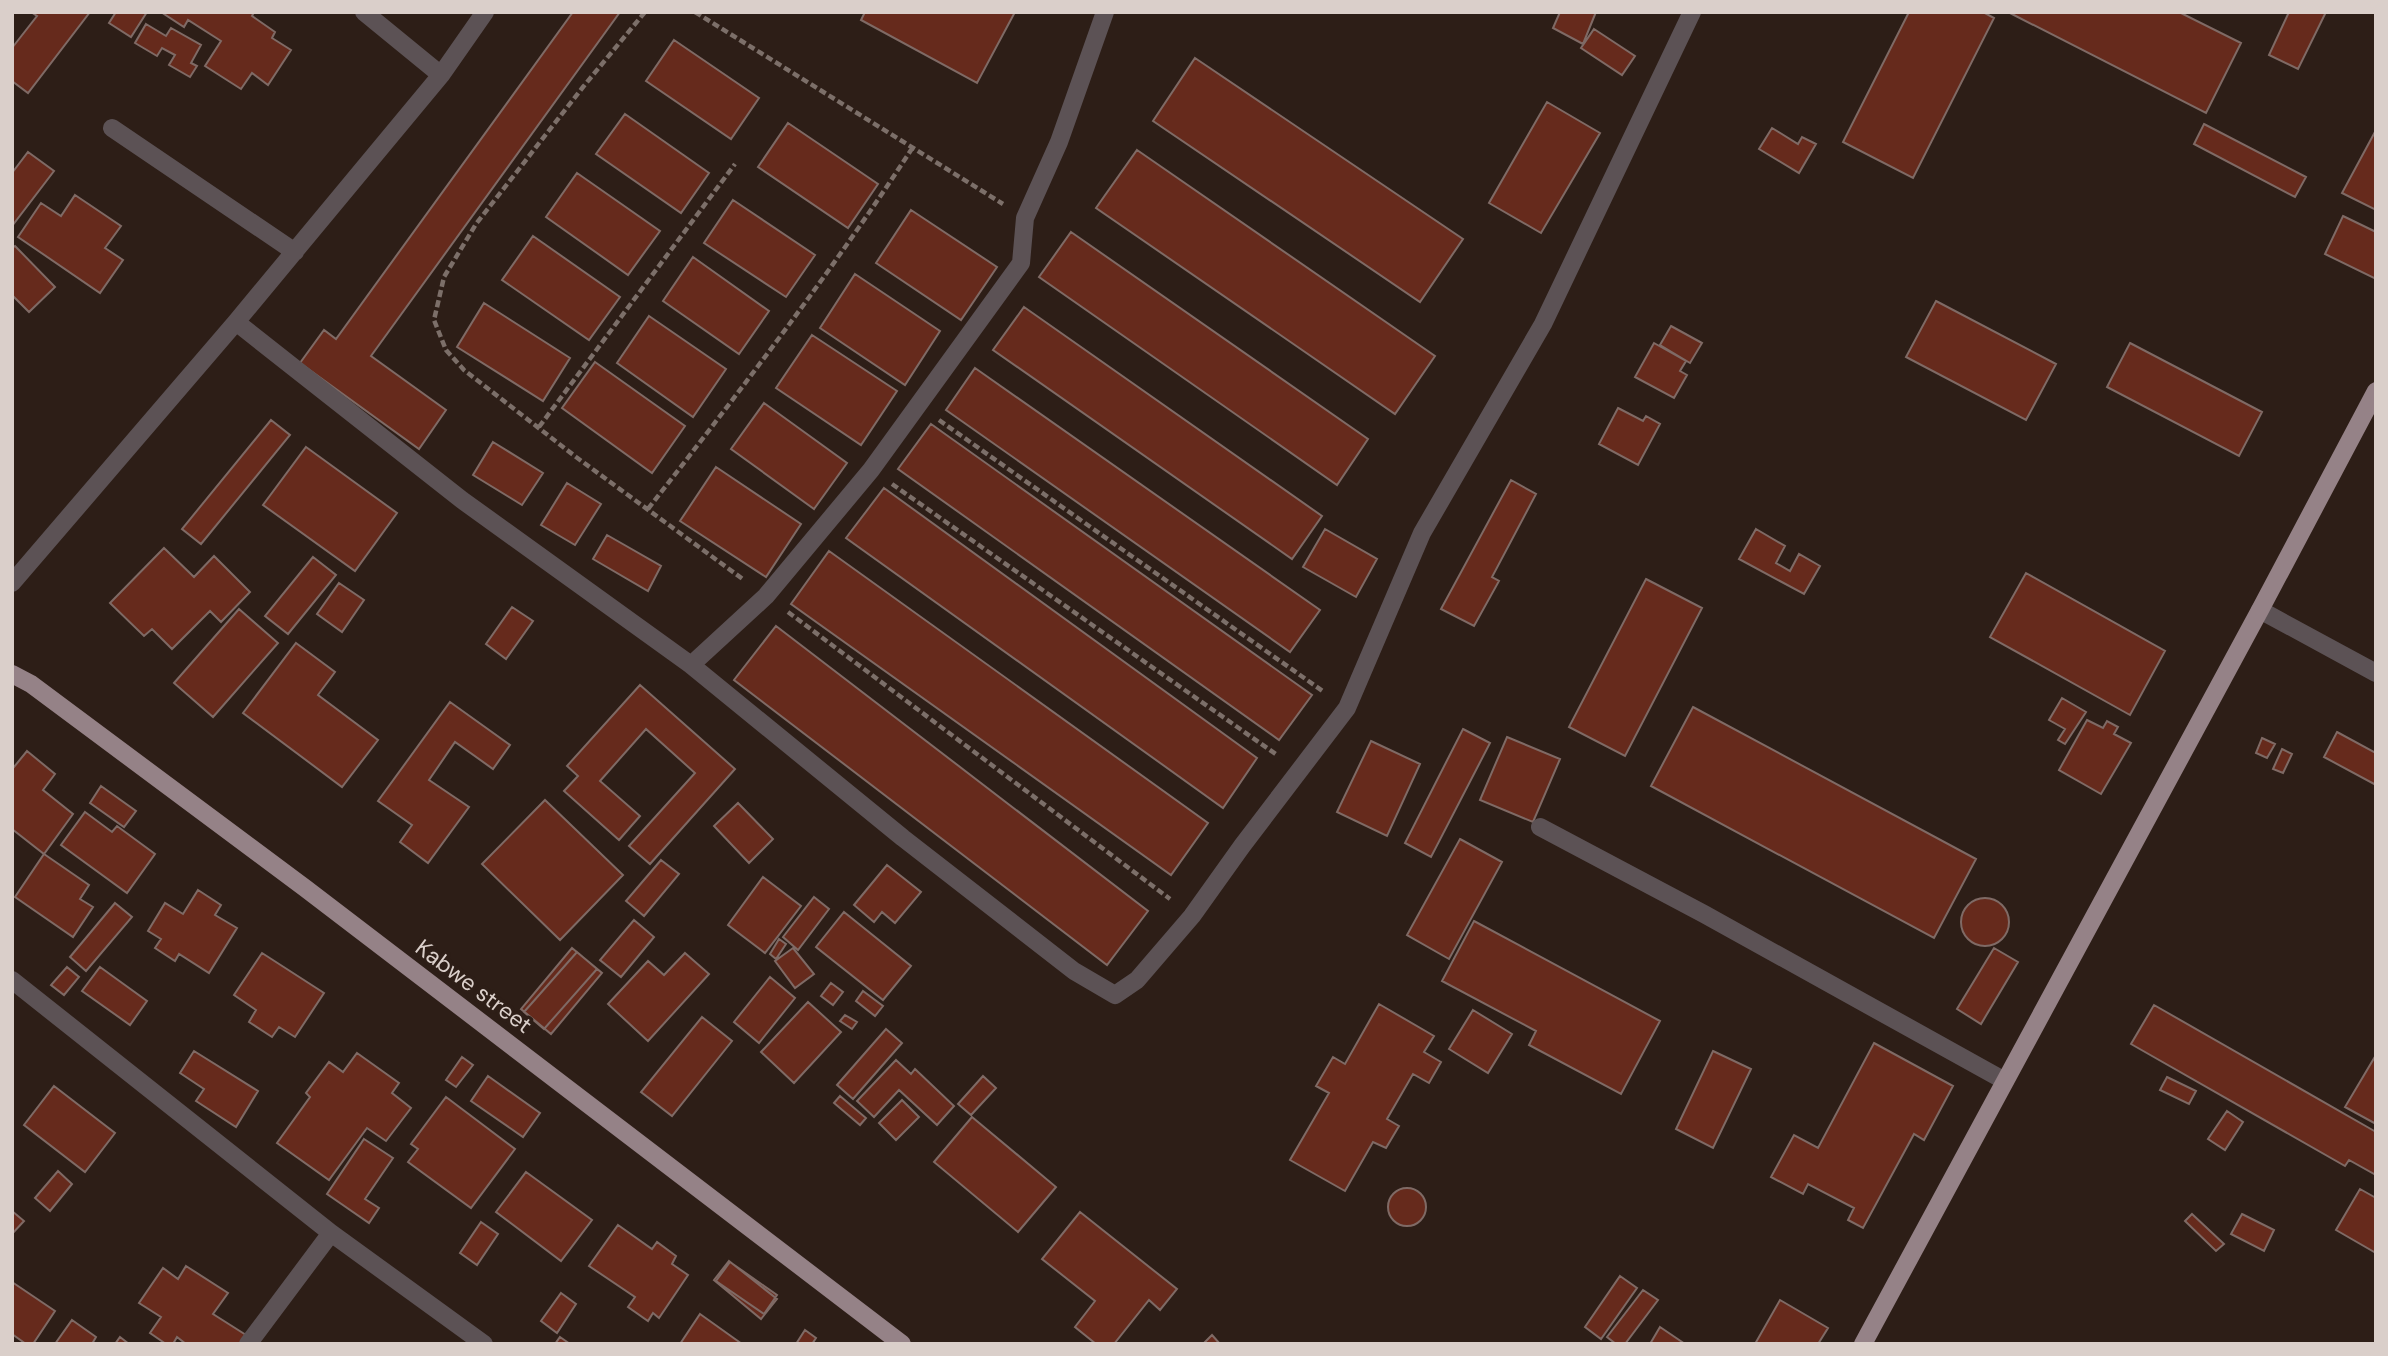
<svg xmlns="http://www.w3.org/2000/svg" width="2388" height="1356" viewBox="0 0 2388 1356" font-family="'DM Sans',sans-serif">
<rect width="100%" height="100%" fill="#2d1e17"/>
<path fill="#662a1c" stroke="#7f6a65" stroke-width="2" d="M31,12H90L28,93L12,81V48L37,16Z
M116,12H147L131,37L109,23Z
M161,12H254L252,16L275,32L272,38L291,50L268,85L252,73L241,89L205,66L221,41L188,20L184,27Z
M573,12H620L371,356L446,410L419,449L300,363L324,330L336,339Z
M865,12H1015L977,83L861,20Z
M1560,12H1596L1583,44L1553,28Z
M1909,12H1983L1994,18L1913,178L1843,142Z
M2008,12H2179L2241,43L2206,113Z
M2289,12H2326L2298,69L2269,55Z
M146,24L166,36L171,28L201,45L191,63L197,66L190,77L169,65L175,55L162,48L157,56L135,43Z
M1594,29L1635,56L1622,75L1581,48Z
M674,40L759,98L731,139L646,81Z
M1195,58L1463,239L1420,302L1153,121Z
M1547,102L1600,133L1541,233L1489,203Z
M625,114L709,173L681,213L596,154Z
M788,123L878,184L848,228L758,167Z
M2204,124L2306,177L2295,197L2194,144Z
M1772,128L1798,144L1802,137L1816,144L1799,173L1759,149Z
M2376,130V210L2342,193Z
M1137,150L1435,356L1395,414L1096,208Z
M28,152L54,171L12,226V173Z
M577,173L660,231L628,275L546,217Z
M75,195L121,226L105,248L123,260L100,293L18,237L41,203L61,216Z
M733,200L815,255L786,297L704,243Z
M911,210L997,267L961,320L876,263Z
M2343,216L2376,232V279L2325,254Z
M1071,232L1368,439L1337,485L1039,277Z
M533,236L620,297L589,340L502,280Z
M15,246L55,287L29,312L12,295V248Z
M693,257L769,311L739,354L663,301Z
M855,274L940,331L905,385L820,328Z
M1936,301L2056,364L2026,420L1906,357Z
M484,303L570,358L543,401L457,347Z
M1024,307L1322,516L1292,559L993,350Z
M649,316L726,369L693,417L617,363Z
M1671,326L1702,343L1690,363L1660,345Z
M812,335L897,391L861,445L776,388Z
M1654,343L1686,361L1680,371L1687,375L1674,398L1635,377Z
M2130,343L2262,412L2239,456L2107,387Z
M595,362L685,426L652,473L562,408Z
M975,368L1320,610L1290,652L946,410Z
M764,403L847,463L814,509L731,449Z
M1618,408L1643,421L1646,416L1660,424L1638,465L1599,444Z
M271,420L290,435L201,544L182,529Z
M931,424L1312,695L1279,740L898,469Z
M493,442L543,473L522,505L473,475Z
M306,447L397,513L355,571L263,505Z
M716,467L801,524L766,577L680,521Z
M1511,480L1536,494L1492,577L1499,581L1474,626L1441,609Z
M567,483L601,504L575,545L541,525Z
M884,488L1257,758L1223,808L846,538Z
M1325,529L1377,559L1356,597L1303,567Z
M1756,529L1785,546L1776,563L1790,571L1799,554L1820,566L1804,594L1739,559Z
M607,535L661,566L648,591L593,559Z
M164,548L194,577L214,556L250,592L221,622L210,611L172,649L152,629L144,636L110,603Z
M829,551L1208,823L1171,875L791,604Z
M313,557L336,575L288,634L265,616Z
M2026,573L2165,651L2130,715L1990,637Z
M1646,579L1702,608L1625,756L1569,727Z
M339,583L364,600L342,632L317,614Z
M512,607L533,621L506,659L486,644Z
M239,609L278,643L213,717L174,683Z
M776,626L1148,911L1107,965L734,680Z
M296,643L335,672L318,695L378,740L342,787L243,713Z
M640,685L735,769L650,864L629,846L695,773L646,729L600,781L640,816L619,840L564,791L578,776L567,766Z
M2062,698L2086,712L2065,744L2058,740L2065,729L2049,720Z
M450,702L510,745L493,769L455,742L429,780L469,807L428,863L400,842L412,825L378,801Z
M1693,707L1976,859L1934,938L1651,786Z
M2087,720L2103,728L2107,721L2118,727L2114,734L2131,743L2101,794L2059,770Z
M1463,729L1490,743L1431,857L1405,843Z
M2337,732L2376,753V785L2324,757Z
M1507,737L1560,759L1533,822L1480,800Z
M2262,738L2275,744L2267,758L2256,753Z
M1371,741L1420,764L1387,836L1337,812Z
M2282,749L2292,754L2283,773L2273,769Z
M27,751L55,774L43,790L73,814L44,854L12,829V766L14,767Z
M101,786L136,811L124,827L90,803Z
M545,800L623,875L560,940L482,864Z
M738,803L773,839L749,863L714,826Z
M85,812L112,832L117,826L155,854L127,893L61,845Z
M1460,839L1502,862L1449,959L1407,935Z
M44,854L89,885L80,899L93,907L73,937L15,897Z
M661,860L679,874L644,916L626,901Z
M887,865L921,892L895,923L882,912L874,922L854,905Z
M763,877L801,906L765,953L728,925Z
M198,890L221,905L215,915L237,928L209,973L179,954L175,961L155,948L161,939L148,931L165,903L183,914Z
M814,897L829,909L798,950L783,937Z
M1961 922a24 24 0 1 1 48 0a24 24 0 1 1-48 0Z
M115,903L132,917L86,971L70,957Z
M844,912L911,966L883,1000L816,947Z
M634,920L654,937L621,977L600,960Z
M1474,921L1660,1021L1621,1094L1529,1045L1536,1031L1442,981Z
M779,939L786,944L776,959L770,954Z
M572,948L602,973L551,1034L521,1009Z
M793,948L814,974L795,988L775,961Z
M1994,948L2018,962L1981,1024L1957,1009Z
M577,952L597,969L544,1029L524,1012Z
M262,953L324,993L295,1037L279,1027L272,1037L249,1022L256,1010L234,995Z
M685,953L709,974L648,1041L608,1004L648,961L664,975Z
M67,967L79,977L64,995L51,985Z
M100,967L147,1001L130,1025L82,991Z
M770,977L795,998L759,1043L734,1022Z
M831,983L843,992L833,1005L821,996Z
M863,991L883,1006L875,1016L856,1001Z
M808,1002L841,1032L794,1083L761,1052Z
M1379,1004L1434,1036L1424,1052L1441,1062L1429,1083L1413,1074L1387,1119L1399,1126L1386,1148L1373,1142L1345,1191L1290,1160L1329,1093L1316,1086L1333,1057L1345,1064Z
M2154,1005L2376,1132V1175L2349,1160L2345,1166L2131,1044Z
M1473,1010L1512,1034L1488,1073L1449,1049Z
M845,1015L857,1022L852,1029L840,1021Z
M702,1017L732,1041L672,1116L641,1092Z
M886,1029L902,1043L853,1099L837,1085Z
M1874,1043L1953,1086L1924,1140L1914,1134L1863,1228L1848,1220L1854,1208L1808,1184L1803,1194L1771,1177L1794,1135L1818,1148Z
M194,1051L258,1091L236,1127L196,1101L204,1089L180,1073Z
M1713,1051L1751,1069L1713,1148L1676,1129Z
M357,1053L399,1083L392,1093L411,1108L386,1141L367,1128L329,1180L277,1143L310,1097L306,1093L329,1062L343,1072Z
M2376,1055V1124L2345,1107Z
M462,1057L473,1065L456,1087L446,1080Z
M896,1060L911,1074L915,1069L954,1106L937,1125L899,1090L874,1117L857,1101Z
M488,1076L540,1113L523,1137L471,1101Z
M983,1076L996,1088L971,1115L958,1104Z
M2167,1077L2196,1091L2189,1104L2160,1090Z
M54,1086L115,1133L85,1172L24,1125Z
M840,1096L866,1118L860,1125L834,1103Z
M446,1097L515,1149L471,1208L408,1162L418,1149L411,1144Z
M902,1100L919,1117L896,1140L879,1123Z
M2227,1111L2243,1122L2225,1150L2208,1139Z
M972,1117L1056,1187L1018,1232L934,1162Z
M364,1139L393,1158L365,1199L379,1208L369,1223L327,1194Z
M58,1171L72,1184L50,1211L35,1198Z
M526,1172L592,1220L561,1261L496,1212Z
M1388 1207a19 19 0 1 1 38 0a19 19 0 1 1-38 0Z
M2360,1189L2376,1198V1253L2336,1230Z
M12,1211L24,1221L12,1234Z
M1080,1212L1177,1289L1160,1310L1149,1300L1114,1344H1096L1075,1327L1095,1301L1042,1259Z
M2192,1214L2224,1244L2216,1251L2185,1221Z
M2242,1214L2274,1230L2264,1251L2231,1234Z
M481,1222L498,1234L477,1265L460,1253Z
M618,1225L652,1249L657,1242L676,1256L672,1264L688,1275L659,1318L653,1313L648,1321L628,1307L635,1297L589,1266Z
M729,1261L777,1299L761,1319L714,1280Z
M730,1262L777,1295L764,1314L716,1281Z
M186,1266L228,1293L213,1314L246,1335L240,1344H186L177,1337L173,1344H166L150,1333L161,1317L139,1303L163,1268L178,1279Z
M1620,1276L1637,1288L1601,1339L1585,1327Z
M12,1282L55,1311L33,1344H26L12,1334Z
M1643,1290L1658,1300L1625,1344H1616L1607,1337Z
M561,1293L576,1304L557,1333L541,1321Z
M1780,1300L1828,1328L1818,1344H1755Z
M700,1314L742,1344H680Z
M72,1320L96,1337L92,1344H55Z
M1660,1327L1685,1344H1650Z
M805,1330L816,1338L812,1344H796Z
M1212,1335L1220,1344H1203Z
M120,1337L129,1344H115Z
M560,1337L570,1344H555Z"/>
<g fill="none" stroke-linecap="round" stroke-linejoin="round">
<path stroke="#7c6f69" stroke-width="4.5" stroke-dasharray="7 3.5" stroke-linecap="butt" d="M645,12L583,87L476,224L444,277L434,320L446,350L464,370L576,457L744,580
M695,12L1003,204
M939,420L1324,692
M539,427L735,164
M892,484L1277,755
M648,509C740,391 831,273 913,147
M788,612L1170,899"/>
<path stroke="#5c5255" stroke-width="18" d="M364,12L441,75
M112,128L295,252
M236,322L462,500L691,665L903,838L1074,971L1115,995L1137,980L1192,916L1242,846L1347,708L1422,533L1543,324L1692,12
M12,583L236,322L441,75L485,12
M2260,610L2376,673
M691,665L766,596L871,470L1021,263L1025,218L1059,142L1105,12
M1540,827L1704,914L2005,1081
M12,980L331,1233L484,1344
M248,1344L331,1233"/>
<path stroke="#958287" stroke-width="18" d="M12,674L31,684L305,888L902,1344
M1863,1344L2260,610L2376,391"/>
</g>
<g text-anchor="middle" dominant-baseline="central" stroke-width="7" stroke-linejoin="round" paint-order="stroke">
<g font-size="23" fill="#dacfca" stroke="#2d1e17">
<text transform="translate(474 986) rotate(37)">Kabwe street</text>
</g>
</g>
<rect width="2388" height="1356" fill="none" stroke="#dacfca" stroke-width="28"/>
</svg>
